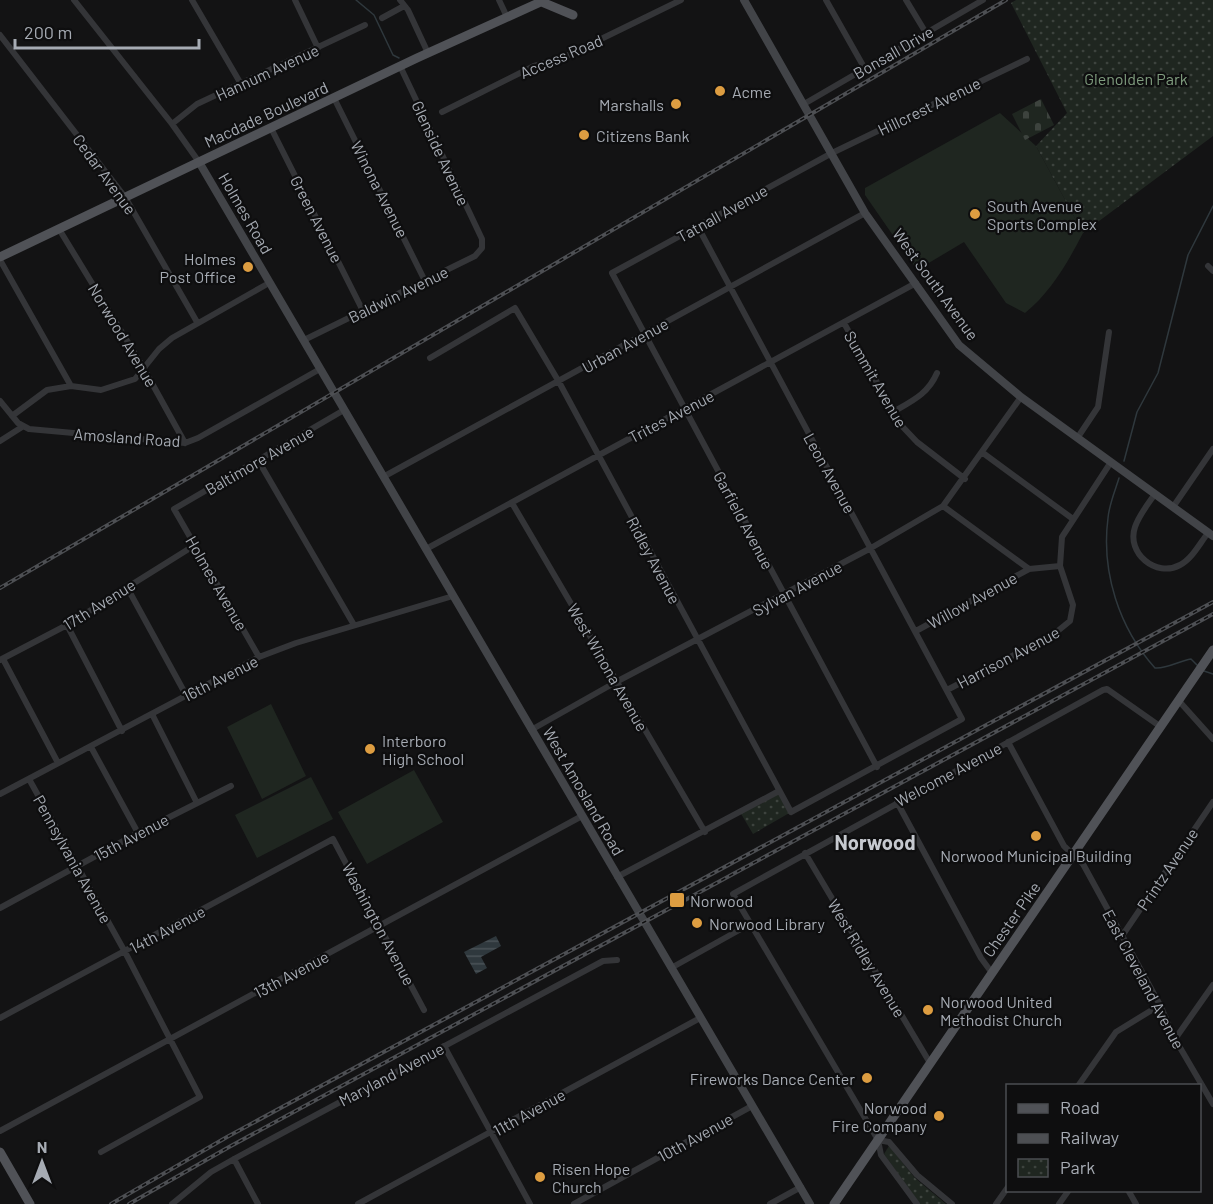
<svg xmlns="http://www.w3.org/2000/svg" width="1213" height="1204" viewBox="0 0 1213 1204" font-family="Barlow,sans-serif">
<defs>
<pattern id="cemetery-stones" width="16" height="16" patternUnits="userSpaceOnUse" patternTransform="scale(1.5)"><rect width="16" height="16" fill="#1f2620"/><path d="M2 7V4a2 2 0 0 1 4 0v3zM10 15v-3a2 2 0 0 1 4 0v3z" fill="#3d433e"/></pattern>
<pattern id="park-dots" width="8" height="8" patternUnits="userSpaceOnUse" patternTransform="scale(1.5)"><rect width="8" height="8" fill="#1f2620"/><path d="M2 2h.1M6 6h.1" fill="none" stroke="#3d433e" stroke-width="1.8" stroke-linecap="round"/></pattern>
<pattern id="water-rules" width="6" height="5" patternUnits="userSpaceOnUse" patternTransform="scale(1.5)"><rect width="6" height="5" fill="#2f383d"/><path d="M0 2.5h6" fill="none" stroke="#4a5257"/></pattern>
</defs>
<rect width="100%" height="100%" fill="#131314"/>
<path fill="#1f2620" d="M1000,113L1036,146L1083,233C1068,262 1051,292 1025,313L1006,303L964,242L917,270L865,195V188Z
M271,704L306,776L262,799L227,727Z
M414,770L443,822L367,864L338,812Z
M311,777L333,819L257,858L235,815Z"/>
<path fill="url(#cemetery-stones)" d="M1041,99L1054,125L1025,140L1012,114Z"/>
<path fill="url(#park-dots)" d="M1016,0H1213V136L1083,233L1036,146L1067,113L1011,3Z
M779,791L791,812L753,834L740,812Z
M889,1146L915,1178L946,1204H920L884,1154Z"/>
<path fill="url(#water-rules)" d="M496,936L501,946L481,957L487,968L476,974L464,952Z"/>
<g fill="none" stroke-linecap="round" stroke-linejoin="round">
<path stroke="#2f383d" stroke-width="1.5" d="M356,0L374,15L393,55L399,58
M1124,461L1137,412L1158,373L1188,255L1213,206
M1119,478C1115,491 1109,505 1108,518C1101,572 1119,628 1155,668C1167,669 1179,661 1191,659L1198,666
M1204,671L1213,674"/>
<path stroke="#343538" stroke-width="6" d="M74,0L172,124L199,162
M192,0L241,84
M295,0L318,48
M400,0L408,10L428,53
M499,0L507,17
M826,0L865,69
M906,0L926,33
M382,18L404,6
M0,35L125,197L197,322
M334,98L425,281
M804,104L983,0
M442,112L534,66L560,59L681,0
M172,124L197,104L365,25
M271,128L363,311
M59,229L143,367L185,443
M0,260L71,386
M1208,266L1213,271
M844,323L900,424L917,442L965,479
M304,340L475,256L482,248V239L400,66
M430,358L515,308L559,382L791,812L962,719L698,227
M0,401L18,423L29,429L185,443L198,438L320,369
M893,412C912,401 928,394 937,373
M12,416L47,390L71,386L101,390L135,379L159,349L172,338L269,283
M1078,437L1098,407L1109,332
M0,441L22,427
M983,453L1073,519
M258,460L354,625
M383,477L865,213
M1155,494C1148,504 1139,515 1135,527C1126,553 1156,578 1180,565C1192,559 1200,543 1208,533
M512,503L705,832
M943,506L1029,569L1060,566
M1173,507L1213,449
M426,549L916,283
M128,589L186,695
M67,625L122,731
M916,631L1029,569
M259,657L174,509L344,410
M3,659L58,763
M0,660L67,625L195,545
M947,690L1054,634L1070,621L1073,605L1060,566L1062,537L1111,462
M1179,701L1213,739
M152,714L197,803
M531,730L616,682L871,548L943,506L1021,397
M1008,742L1064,846L1083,864L1160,1005L1175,1039L1213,1104
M91,747L138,833
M877,767L612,273L832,153L1027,59
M29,779L125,952L200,1097L101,1152
M0,794L259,657L296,643L453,596
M897,802L981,958L992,973
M805,853L930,1063
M617,877L779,791
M0,908L138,833L231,786
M1122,936L1213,802
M671,968L750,924
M0,1018L333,839L424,1010
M1175,1039L1213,985
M444,1046L530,1204
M1078,1086L1116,1032L1160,1005
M0,1131L582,816
M878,1140L889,1142L917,1175L952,1204
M234,1159L258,1204
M1128,1190L1136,1204
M172,1204L211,1172L234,1159L603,961L617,960
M358,1204L700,1018
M574,1204L752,1106
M770,1204L801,1187
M917,1204L881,1155L878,1140L733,894L1103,690L1107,689L1161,727
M996,1204L1008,1187
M1059,1204L1069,1190"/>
<path stroke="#424448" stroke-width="8" d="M744,0L865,213L959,345L1021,397L1213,536
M199,162L810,1204"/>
<path stroke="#505257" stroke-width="9" d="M542,2L573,15
M0,257L417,58L545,0
M0,1152L30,1204
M834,1204L1213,650"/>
<g stroke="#4d4f53" stroke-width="4">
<path id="rail" d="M0,588L1006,0
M111,1204L227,1137L1213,602
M129,1204L229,1147L1213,614"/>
</g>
<use href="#rail" stroke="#0e0e0f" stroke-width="1.5" stroke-dasharray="4.5" stroke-linecap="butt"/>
</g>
<g fill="#dd9d41" stroke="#0e0e0f" stroke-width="2">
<circle cx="720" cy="91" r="6"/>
<circle cx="676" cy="104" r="6"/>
<circle cx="584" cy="135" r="6"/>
<circle cx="975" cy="214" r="6"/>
<circle cx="248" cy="267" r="6"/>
<circle cx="370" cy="749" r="6"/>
<circle cx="1036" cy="836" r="6"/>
<rect x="669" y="892" width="16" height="16" rx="3"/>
<circle cx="697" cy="923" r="6"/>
<circle cx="928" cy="1010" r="6"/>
<circle cx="867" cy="1078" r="6"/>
<circle cx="939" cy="1116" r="6"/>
<circle cx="540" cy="1177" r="6"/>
</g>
<g text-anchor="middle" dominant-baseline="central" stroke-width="4.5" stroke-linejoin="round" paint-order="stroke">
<g font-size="16" fill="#a6abb3" stroke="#0e0e0f">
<text transform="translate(893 52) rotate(-30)">Bonsall Drive</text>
<text transform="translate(561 56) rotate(-23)">Access Road</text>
<text transform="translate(267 72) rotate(-25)">Hannum Avenue</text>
<text transform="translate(929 106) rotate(-26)">Hillcrest Avenue</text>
<text transform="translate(266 114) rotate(-25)">Macdade Boulevard</text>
<text transform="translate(441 153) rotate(65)">Glenside Avenue</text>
<text transform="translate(105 174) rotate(54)">Cedar Avenue</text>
<text transform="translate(380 189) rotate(63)">Winona Avenue</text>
<text transform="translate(246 213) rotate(60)">Holmes Road</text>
<text transform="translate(722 213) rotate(-29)">Tatnall Avenue</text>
<text transform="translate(317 219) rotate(63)">Green Avenue</text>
<text transform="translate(936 284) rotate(54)">West South Avenue</text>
<text transform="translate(398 294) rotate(-26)">Baldwin Avenue</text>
<text transform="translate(123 335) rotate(59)">Norwood Avenue</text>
<text transform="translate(625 345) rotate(-29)">Urban Avenue</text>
<text transform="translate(876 379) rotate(60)">Summit Avenue</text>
<text transform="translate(671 416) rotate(-28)">Trites Avenue</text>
<text transform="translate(127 437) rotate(4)">Amosland Road</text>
<text transform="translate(259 460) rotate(-30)">Baltimore Avenue</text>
<text transform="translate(830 473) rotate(61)">Leon Avenue</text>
<text transform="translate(744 520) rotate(62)">Garfield Avenue</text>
<text transform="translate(654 560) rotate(62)">Ridley Avenue</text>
<text transform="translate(217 583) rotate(60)">Holmes Avenue</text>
<text transform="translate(797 588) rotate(-28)">Sylvan Avenue</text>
<text transform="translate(972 600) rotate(-29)">Willow Avenue</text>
<text transform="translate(99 604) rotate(-32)">17th Avenue</text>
<text transform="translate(1008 657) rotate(-28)">Harrison Avenue</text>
<text transform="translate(608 667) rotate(60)">West Winona Avenue</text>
<text transform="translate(220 678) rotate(-27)">16th Avenue</text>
<text transform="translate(948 774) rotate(-28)">Welcome Avenue</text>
<text transform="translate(584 791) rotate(60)">West Amosland Road</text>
<text transform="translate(131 837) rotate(-28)">15th Avenue</text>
<text transform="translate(73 859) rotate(61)">Pennsylvania Avenue</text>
<text transform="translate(1167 869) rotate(-56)">Printz Avenue</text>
<text transform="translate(1011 919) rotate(-55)">Chester Pike</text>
<text transform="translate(379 924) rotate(62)">Washington Avenue</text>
<text transform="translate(167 929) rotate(-28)">14th Avenue</text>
<text transform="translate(867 958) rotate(59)">West Ridley Avenue</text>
<text transform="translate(291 974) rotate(-28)">13th Avenue</text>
<text transform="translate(1144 979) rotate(62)">East Cleveland Avenue</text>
<text transform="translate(391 1074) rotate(-28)">Maryland Avenue</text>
<text transform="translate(529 1112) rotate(-29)">11th Avenue</text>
<text transform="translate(695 1137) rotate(-29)">10th Avenue</text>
</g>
<g font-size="16" fill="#7f9c7e" stroke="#0e0e0f">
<text x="1136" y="78">Glenolden Park</text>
</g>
<g font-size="16" fill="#a6abb3" stroke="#0e0e0f" text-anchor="start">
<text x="732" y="91">Acme</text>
<text x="664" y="104" text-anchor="end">Marshalls</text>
<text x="596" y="135">Citizens Bank</text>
<text x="987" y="205">South Avenue<tspan x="987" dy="18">Sports Complex</tspan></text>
<text x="236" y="258" text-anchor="end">Holmes<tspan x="236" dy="18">Post Office</tspan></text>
<text x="382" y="740">Interboro<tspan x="382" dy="18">High School</tspan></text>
<text x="1036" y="855" text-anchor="middle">Norwood Municipal Building</text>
<text x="690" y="900">Norwood</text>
<text x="709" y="923">Norwood Library</text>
<text x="940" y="1001">Norwood United<tspan x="940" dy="18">Methodist Church</tspan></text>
<text x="855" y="1078" text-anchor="end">Fireworks Dance Center</text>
<text x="927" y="1107" text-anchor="end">Norwood<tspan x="927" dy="18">Fire Company</tspan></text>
<text x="552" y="1168">Risen Hope<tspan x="552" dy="18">Church</tspan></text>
</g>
<g font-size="20" font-weight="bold" fill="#c6c9cf" stroke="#0e0e0f">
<text x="875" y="842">Norwood</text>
</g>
</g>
<rect x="1006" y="1084" width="195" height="108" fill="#0e0e0f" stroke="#4b4d51" stroke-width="1.5"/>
<rect x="1018" y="1104" width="30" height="9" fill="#505257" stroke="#4b4d51" stroke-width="1.5"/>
<text x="1060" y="1114" font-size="18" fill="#a6abb3">Road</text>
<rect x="1018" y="1134" width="30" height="9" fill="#4d4f53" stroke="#4b4d51" stroke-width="1.5"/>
<text x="1060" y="1144" font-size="18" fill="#a6abb3">Railway</text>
<rect x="1018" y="1159" width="30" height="18" fill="url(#park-dots)" stroke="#4b4d51" stroke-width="1.5"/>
<text x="1060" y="1174" font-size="18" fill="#a6abb3">Park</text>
<g transform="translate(42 1162)" stroke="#0e0e0f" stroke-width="4.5" paint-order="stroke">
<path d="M0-4.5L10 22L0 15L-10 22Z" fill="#a6abb3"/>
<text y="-9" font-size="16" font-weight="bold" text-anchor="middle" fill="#a6abb3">N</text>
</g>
<path d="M15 39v9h184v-9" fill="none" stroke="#a6abb3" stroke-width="3"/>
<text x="24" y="39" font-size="18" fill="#a6abb3" stroke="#0e0e0f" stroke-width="4.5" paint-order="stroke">200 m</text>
</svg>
